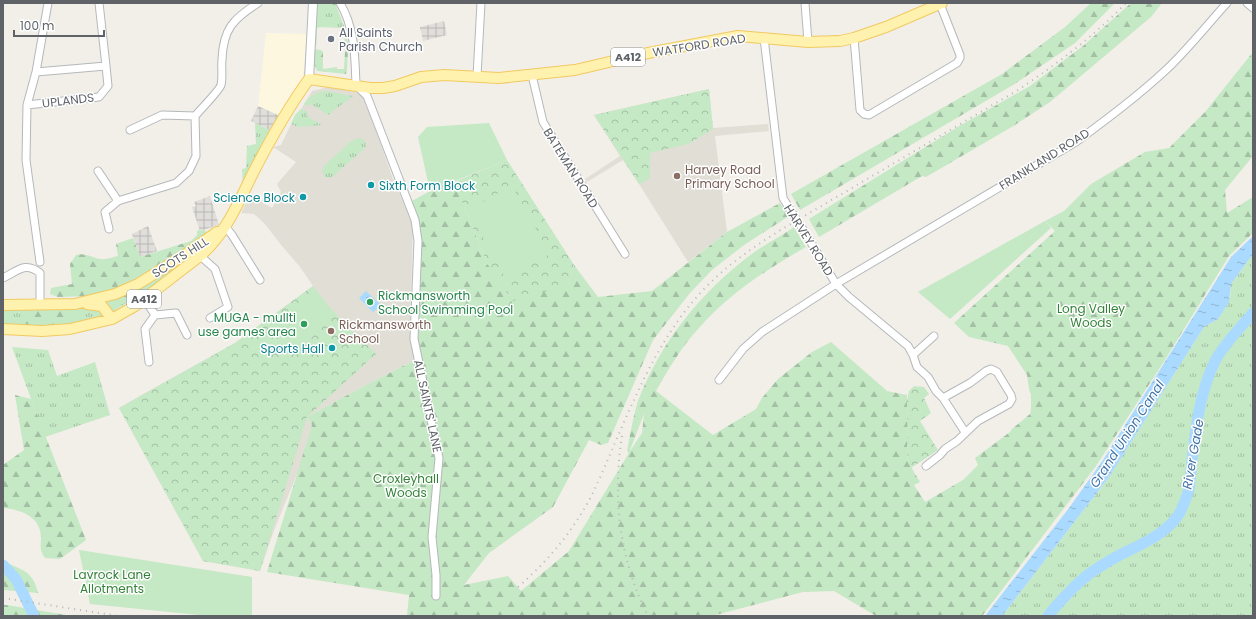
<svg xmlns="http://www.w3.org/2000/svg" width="1256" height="619" viewBox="0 0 1256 619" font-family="Poppins,sans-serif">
<defs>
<pattern id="industrial-grid" width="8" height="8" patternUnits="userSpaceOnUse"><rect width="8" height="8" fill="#e0deda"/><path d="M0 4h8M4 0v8" fill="none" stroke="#b9b8b5"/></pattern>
<pattern id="grass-tufts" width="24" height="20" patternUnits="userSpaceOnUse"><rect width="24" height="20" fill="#c5e8c5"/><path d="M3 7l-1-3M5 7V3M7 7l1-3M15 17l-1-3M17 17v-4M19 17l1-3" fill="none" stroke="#a3c0a4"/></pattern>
<pattern id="forest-firs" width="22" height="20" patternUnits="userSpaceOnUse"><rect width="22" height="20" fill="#c5e8c5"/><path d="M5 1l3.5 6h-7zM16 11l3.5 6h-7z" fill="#a3c0a4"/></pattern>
<pattern id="park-crowns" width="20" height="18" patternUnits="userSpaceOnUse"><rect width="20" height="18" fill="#c5e8c5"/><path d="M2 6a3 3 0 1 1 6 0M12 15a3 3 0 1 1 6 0" fill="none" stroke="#a3c0a4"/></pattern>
<pattern id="water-ripples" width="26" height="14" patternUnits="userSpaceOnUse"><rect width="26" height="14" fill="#aadaff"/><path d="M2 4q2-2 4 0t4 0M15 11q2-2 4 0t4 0" fill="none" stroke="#8eb4d2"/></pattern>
</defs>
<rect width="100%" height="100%" fill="#f1efe8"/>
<path fill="#fef7e0" d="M266,33L307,34L303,78L283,117L258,106Z"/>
<path fill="url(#industrial-grid)" d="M444,21L447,35L423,41L420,27Z
M258,106L278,115L271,131L251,121Z
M210,196L219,225L200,231L192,207L196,206L194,202Z
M148,226L157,251L140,257L132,234Z"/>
<path fill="#e1ded6" d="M329,87L360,93L363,96H362L375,128L394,182L413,223L410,324L415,360L366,385L307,417L330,455L297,474L273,533L260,571L203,561L119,408L138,397L235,343L313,286L300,267L282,246L264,223L254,214L241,213L250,195L272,208L281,192L277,184L296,162L273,147L281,145L295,116L301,109L312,91Z
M709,89L713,128L768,124L769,131L715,136L727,232L688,262L639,184L623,160L587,182L585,179L620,156L594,115Z"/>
<path fill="url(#grass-tufts)" d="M315,3H335L344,26L349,47H344L345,36H343V28L317,27L316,46Z
M326,91L353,96L328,115L311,104L308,106L304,104C309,96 316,92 326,91Z
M301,109L308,112L307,116L322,125L298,127L291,124L295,115Z
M278,115L282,116L243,187L242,169L246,168L247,146L256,144L255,123L271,131Z
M360,138L365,141L366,147L331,178L325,177L322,171L324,166L350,142L355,139Z
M196,253L166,277L114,311H111L100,301Z
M1253,254V616H1002L1109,477L1204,327L1218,319L1230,298L1231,284Z
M98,306L103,314L99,319L53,327L3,325V308Z
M12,347L48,350L57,376L95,362L110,415L45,437Z"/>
<path fill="url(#forest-firs)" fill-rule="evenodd" d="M315,3H335L336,5H320L321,27L317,28L316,46H314Z
M1091,3H1115L1075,43L1013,85L800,210L791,194L1002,74L1065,27Z
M1131,3H1162L1151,17L1050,102L1015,125L926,177L922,176L819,237L809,219L961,125L1030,86L1083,46Z
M314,49L321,50L323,52V69L337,67V69H344L345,51H348L347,69L346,74L317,71L313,60Z
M1253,52V156L1225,190L1227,213L1253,197V233L1229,256L1163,363L1096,466L982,616H876L834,591L803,592L712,616H455L454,615L450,616H407L409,595L267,572L312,425L307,417L366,385L415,360L421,359L417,341V215L412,201L430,191L454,182L488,265L568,285L574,265L598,297L652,291L727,232L780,203L789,216L744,245L712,270L690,293L653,340L608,443L601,445L589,440L553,507L489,553L464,585L508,576L521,591L569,551L629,453L627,451C630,435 633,417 638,401C661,341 702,291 753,253C766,244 781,236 794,227L806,247C767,269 729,294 699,328C682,346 668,370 656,391L713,435L756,409L762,398L778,379L812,352L831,342L887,391L907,395L908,439L907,449L908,462L920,482L914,485L925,502L963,480L978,465L975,458L1010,432L1012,429L1030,414L1031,409V395L1029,389L1027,375L1008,346L969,337L954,323L1055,231L1045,221L1064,211L1091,184L1145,152L1169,148L1205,112ZM644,414L642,433L630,451V450Z
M200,229V231L205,230L207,235L156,268L119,287L92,296L58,297L50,294L51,288L72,284L70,264L76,255C85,252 92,258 101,259C106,260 113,257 118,256L116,244L133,238L140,257L191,241L197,235V231Z
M189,258L166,277L128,302L124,298L116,300L113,297Z
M73,307C73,312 73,317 67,318L65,324H60L50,320L40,328L20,327L19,322L22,308Z
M15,395L31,399L86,540L60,559L45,558C39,551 41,545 41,537C41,517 20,509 3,508V465L24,450Z
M3,561C21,570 33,570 38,593L3,590Z
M3,605H7L72,616H3Z"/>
<path fill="url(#park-crowns)" d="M709,89L713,129L688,144L650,153V177L646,181L639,184L594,115Z
M507,160L574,265L568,285L513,301L488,265L454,182Z
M313,286L332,310L376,354L307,417L260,571L203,561L119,408L235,343Z
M914,386L924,387L929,394L924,398L931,413L920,421L938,450L911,468L908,462L907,449L908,439L907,402L909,391Z"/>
<path fill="#c5e8c5" d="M489,123L507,160L430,191L418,137L427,127Z
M512,186L550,254L506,279L468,210Z
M1045,221L1051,228L950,319L918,292Z
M312,293L334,315L296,354L273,332Z
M79,550L252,577V616H209L90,604Z"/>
<path fill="url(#water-ripples)" d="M1253,236V254L1231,284L1229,302L1218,319L1204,327L1109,477L1002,616H985L1069,508L1103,460L1231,257Z
M366,291L381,305L373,312L359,298Z"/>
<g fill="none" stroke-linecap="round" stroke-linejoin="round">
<path stroke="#aadaff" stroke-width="11" d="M3,565L16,579L34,616
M1048,616C1057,604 1077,583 1089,574C1098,568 1108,561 1118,556C1137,546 1163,536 1177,517C1183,509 1186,499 1189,489C1194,447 1196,400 1215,361C1224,344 1240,328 1253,313"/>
<g stroke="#b5b8bc" stroke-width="9">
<path id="minor" d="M340,3C355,28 355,57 356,85L367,96L415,220L418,241L414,339L439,458L432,537L436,575V596
M805,3L808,42
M1247,3L1253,8
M764,38L783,198L791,211
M854,38L860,110L864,114L869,115L957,63L960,58V55L940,4
M36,72L106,66L99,3
M532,75L543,122L625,254
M477,76L481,3
M27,105L99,97L108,86L106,66
M130,130L162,115L195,116
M98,171L118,201
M225,226L232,235L260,280
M109,229L105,212L118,201L176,183L189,171L196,156L195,116C200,110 219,91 221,85C223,77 221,67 222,60C223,29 233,19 258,3
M804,231L836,284L849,297L908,346L913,355L934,336
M198,254L215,269L228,307L210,318
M40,262L26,160L27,105L36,72L48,3
M3,278C18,271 25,261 40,273V304
M144,298L155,315L145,329L149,362
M155,315L176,313L187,335
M913,355L917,367L928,377L936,391L943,398L965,432
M719,380L743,349L762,332L836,284L1076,142C1107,119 1138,96 1167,69C1188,49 1207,25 1227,3
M926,466L940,455L945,449L957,441L978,421L1009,404L1012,399L1011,395L997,372L991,369L986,371L970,383L943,398"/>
</g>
<g stroke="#b5b8bc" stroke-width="10">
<path id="tertiary" d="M309,79L313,3"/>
</g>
<g stroke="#f2c960" stroke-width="12">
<path id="primary" d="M87,304L102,306L112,319
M3,305L75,304L115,294L138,284L186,254L217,232
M3,329L42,331L70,329L112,319L135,306L200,256C226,234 239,201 254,171C270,140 288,108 309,79L370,88H383L395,86L421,77L444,75L499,78L575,70L643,54L738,36L808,42L840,41L854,38L886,27L942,3"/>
</g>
<use href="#minor" stroke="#fff" stroke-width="7"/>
<use href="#tertiary" stroke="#fff" stroke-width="8"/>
<use href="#primary" stroke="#fff2af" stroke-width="10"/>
<path stroke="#b6b7b8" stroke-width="2" stroke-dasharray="1 5" stroke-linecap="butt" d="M622,436C612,498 620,561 648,616
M518,587C550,559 571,533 591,497C625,425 649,347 704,289C726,266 752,248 779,231L1018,90C1057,64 1094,36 1126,3
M3,598L119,616"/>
<g stroke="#b5b8bc" stroke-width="9" stroke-linecap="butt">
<path id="minor-bridge" d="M791,211L804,231"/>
</g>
<use href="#minor-bridge" stroke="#fff" stroke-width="7"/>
</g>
<circle fill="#6b7280" stroke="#fff" stroke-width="1.5" cx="331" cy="39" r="4"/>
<g fill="#8d6e63" stroke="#fff" stroke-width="1.5">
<circle cx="677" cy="176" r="4"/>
<circle cx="331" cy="331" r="4"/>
</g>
<g fill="#0f9aa8" stroke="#fff" stroke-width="1.5">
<circle cx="371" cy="185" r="4"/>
<circle cx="303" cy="197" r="4"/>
<circle cx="332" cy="348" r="4"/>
</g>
<g fill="#2e9e5b" stroke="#fff" stroke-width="1.5">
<circle cx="370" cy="302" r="4"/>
<circle cx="304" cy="324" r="4"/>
</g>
<g text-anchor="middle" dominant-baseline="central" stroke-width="3" stroke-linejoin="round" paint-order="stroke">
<g fill="#fff" stroke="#8f9295" stroke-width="1">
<rect x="611" y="48" width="34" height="18" rx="3"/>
<rect x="127" y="290" width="34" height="18" rx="3"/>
</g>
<g font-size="11" font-weight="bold" fill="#5f6368">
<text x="628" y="57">A412</text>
<text x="144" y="299">A412</text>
</g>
<g font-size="12" fill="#5b616d" stroke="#fff" text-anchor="start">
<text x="339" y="32">All Saints<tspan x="339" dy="14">Parish Church</tspan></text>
</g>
<g font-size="12" fill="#5f6368" stroke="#fff">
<text transform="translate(699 45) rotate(-9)">WATFORD ROAD</text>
<text transform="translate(68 100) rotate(-7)">UPLANDS</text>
<text transform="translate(1044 159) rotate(-32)">FRANKLAND ROAD</text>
<text transform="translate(571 168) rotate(58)">BATEMAN ROAD</text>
<text transform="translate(809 240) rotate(58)">HARVEY ROAD</text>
<text transform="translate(180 257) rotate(-33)">SCOTS HILL</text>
<text transform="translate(428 406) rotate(78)">ALL SAINTS' LANE</text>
</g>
<g font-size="12" fill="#785e54" stroke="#fff" text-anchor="start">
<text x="685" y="169">Harvey Road<tspan x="685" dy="14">Primary School</tspan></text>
<text x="339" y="324">Rickmansworth<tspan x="339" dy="14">School</tspan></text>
</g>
<g font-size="12" fill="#0d838f" stroke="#fff" text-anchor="end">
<text x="379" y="185" text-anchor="start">Sixth Form Block</text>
<text x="295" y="197">Science Block</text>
<text x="324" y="348">Sports Hall</text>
</g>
<g font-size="12" fill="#27864d" stroke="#fff" text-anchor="start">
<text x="378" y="295">Rickmansworth<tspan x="378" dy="14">School Swimming Pool</tspan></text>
<text x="296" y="317" text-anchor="end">MUGA - mullti<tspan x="296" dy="14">use games area</tspan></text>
</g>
<g font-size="12" fill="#348238" stroke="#fff">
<text x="1091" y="308">Long Valley<tspan x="1091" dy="14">Woods</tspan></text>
<text x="406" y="478">Croxleyhall<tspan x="406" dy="14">Woods</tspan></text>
<text x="112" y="574">Lavrock Lane<tspan x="112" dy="14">Allotments</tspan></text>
</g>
<g font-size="13" font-style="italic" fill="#4174aa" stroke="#fff">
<text transform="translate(1127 434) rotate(-57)">Grand Union Canal</text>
<text transform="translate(1193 454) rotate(-80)">River Gade</text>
</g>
</g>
<rect width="1256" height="619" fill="none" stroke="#5f6368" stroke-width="8"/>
<path d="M14 30v6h90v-6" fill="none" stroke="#5f6368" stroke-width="2"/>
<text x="20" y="30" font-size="12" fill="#5f6368" stroke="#ffffff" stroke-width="3" paint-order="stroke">100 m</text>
</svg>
